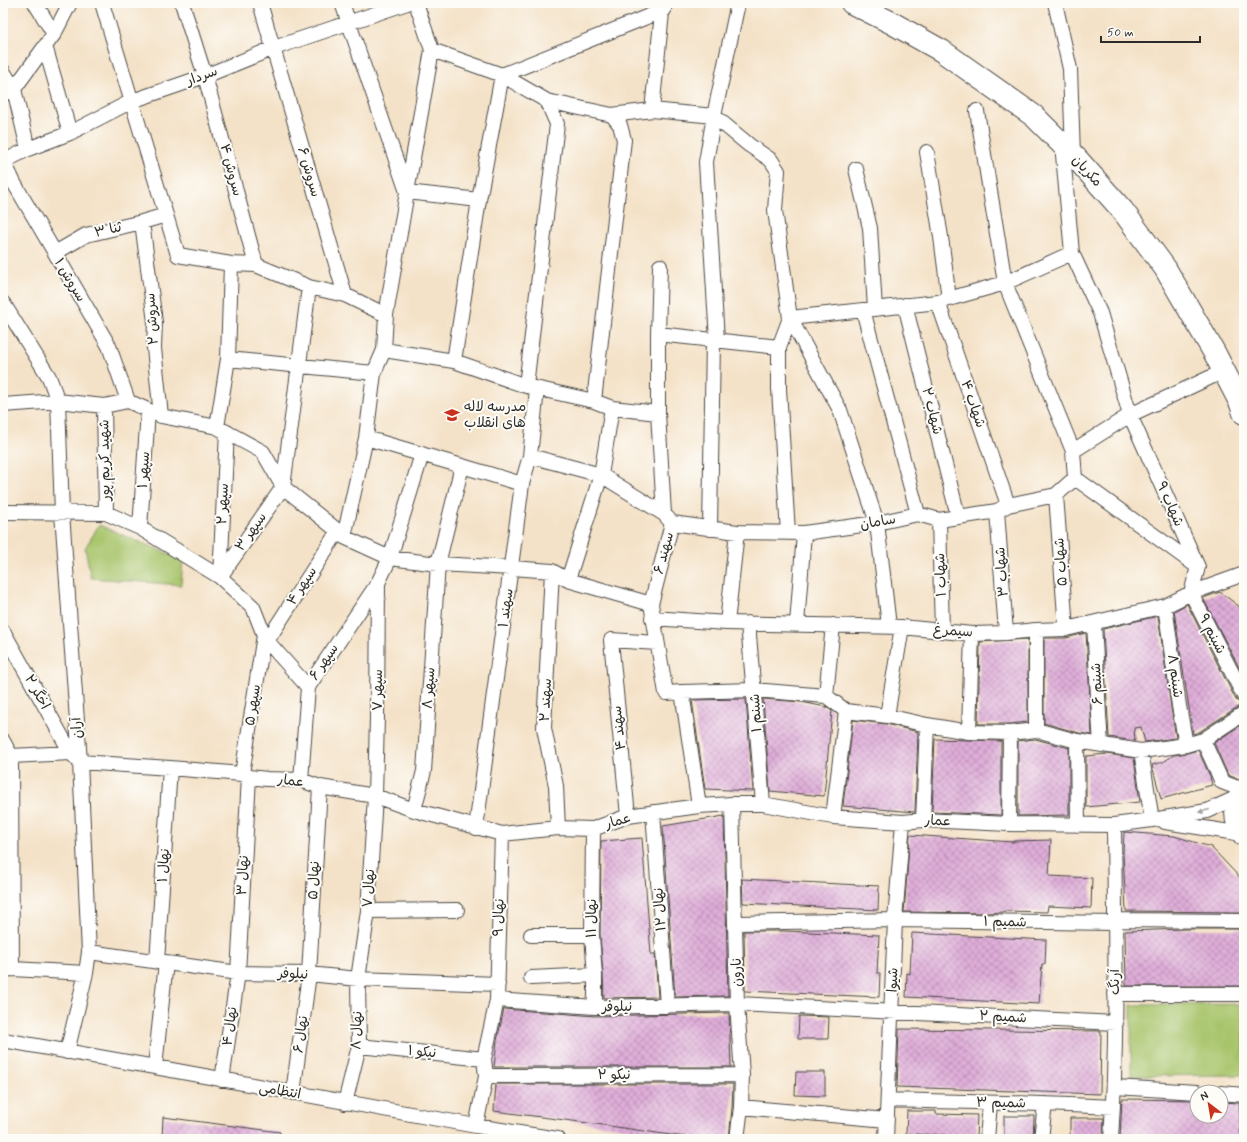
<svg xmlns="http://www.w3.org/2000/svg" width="1247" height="1142" viewBox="0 0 1247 1142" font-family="Mynerve,'Playpen Sans Arabic',sans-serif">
<defs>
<pattern id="building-cross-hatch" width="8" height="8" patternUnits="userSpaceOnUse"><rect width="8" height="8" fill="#dfadd9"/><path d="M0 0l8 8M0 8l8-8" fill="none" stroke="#b58db0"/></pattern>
</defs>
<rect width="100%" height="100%" fill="#fdfcf7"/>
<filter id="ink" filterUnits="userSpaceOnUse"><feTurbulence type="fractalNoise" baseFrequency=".025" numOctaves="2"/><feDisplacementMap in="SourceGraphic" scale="8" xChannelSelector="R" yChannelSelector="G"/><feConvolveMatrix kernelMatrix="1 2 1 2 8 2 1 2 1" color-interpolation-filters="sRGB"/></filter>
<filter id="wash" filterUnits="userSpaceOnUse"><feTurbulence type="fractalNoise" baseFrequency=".012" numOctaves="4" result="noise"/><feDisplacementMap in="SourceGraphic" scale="16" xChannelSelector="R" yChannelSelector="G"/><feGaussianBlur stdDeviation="0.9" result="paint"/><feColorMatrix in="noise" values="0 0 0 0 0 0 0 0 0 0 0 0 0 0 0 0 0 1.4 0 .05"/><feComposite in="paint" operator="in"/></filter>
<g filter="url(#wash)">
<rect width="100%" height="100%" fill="#f4e2c8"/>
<path fill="#a7c46b" stroke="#69784b" d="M99,525L183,560L181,585L91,578L85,548Z
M1244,1004V1075L1131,1076V1005Z"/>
<g id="blocks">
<path fill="url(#building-cross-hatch)" d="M1220,592L1244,610V677L1203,598Z
M1187,604L1236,700L1240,703L1244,704L1239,706L1199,732L1193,734L1174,611Z
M1158,616L1171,707L1176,738L1145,742L1141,727L1134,728L1135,741L1109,737L1103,629Z
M1086,633L1091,715L1092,735L1079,733L1044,723V638H1066Z
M1028,639V722L1010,724H978L980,642Z
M746,699L753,791L705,789L692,700Z
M763,699L801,702L826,707L832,711L824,796L770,791Z
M853,720L886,724L918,732L915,812L843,806Z
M1244,723V777L1238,779L1228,775L1214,743Z
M935,739L1001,741V815L932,812Z
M1035,739L1069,748V815L1018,816V741Z
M1198,750L1210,776L1212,785L1161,799L1152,765L1163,762L1174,755L1187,753Z
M1107,754L1134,758L1140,802L1086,807V756Z
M724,816L728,996L675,997L663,826Z
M1124,832L1174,836L1211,847L1244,882V912L1126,911L1123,853Z
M910,835L1013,842V841L1051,840L1049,876L1092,878L1091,908L1048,906L1047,912L1004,911V912L987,913L904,912Z
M642,838L651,954H655L658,997L604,998L603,974L600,935L601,841Z
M742,879L879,886L878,910L743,903Z
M1186,929H1244V986H1126L1125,931Z
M744,931H784L879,935L877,973H880L879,997L745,991Z
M912,933L1046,940L1045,964H1042L1039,1004L906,997L907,973L910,974Z
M504,1009L595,1016L729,1013L731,1067H494L497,1041Z
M799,1016L829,1017L828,1039H798Z
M899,1029L1101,1031L1100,1094L897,1087Z
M796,1072H825V1096L795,1095Z
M496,1084H733L732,1108L729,1139H698L596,1124L494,1111Z
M1122,1099L1197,1100V1116H1221V1102L1239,1103L1241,1139H1120Z
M907,1111H936V1114L977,1115L976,1138L947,1137V1135L906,1134Z
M1004,1116H1034L1033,1139H1004Z
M163,1117L280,1132V1139H162Z
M1070,1118H1104L1103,1139H1070Z"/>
</g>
</g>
<g filter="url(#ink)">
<use href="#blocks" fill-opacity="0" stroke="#494643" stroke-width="1"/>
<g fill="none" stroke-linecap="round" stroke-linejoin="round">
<g stroke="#494643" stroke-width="16">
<path id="street" d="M35,3L54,34
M102,3L178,255L231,264L256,265L309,287L345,295L386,315
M182,3L205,76L256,265
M260,3L345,295
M342,3L407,192L386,315L384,350L374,373L366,438L344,537
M416,3L432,50L407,192L479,200
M1055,3L1070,69L1073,155
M45,46L70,133
M432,50L502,75L547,101L557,124L526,386
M3,71L14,89L28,149
M502,75L664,10
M3,94L14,89L54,34L70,3
M547,101L612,115L620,125L624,140L594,401
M652,110L663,3
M977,111L1005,283L1073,451L1075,478
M612,115L652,110L714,116L749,145L771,160L778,171L775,210L790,318L840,410L877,523L889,626
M1062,144L1072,253L1100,313L1130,415L1198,567L1191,593L1244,696
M927,152L941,237L949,299
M3,162L28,149L70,133L132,101L205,76L274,48L407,3
M4,162L14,183L55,253L109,346L128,401
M856,169L870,228L875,309
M142,222L155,322L154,348L161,416
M55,253L86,235L142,222L166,215
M231,264L228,359L217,427L263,452L283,487L338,531L344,537L390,558L438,564L512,568L552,571L568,580L651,604
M660,266L658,334V413L664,514L672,523L651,604L666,693L682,692L699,806
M938,302L1008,505
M3,303L49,377L58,401L62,513L80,762L89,952L86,973L67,1052
M905,305L958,516
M863,310L918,514
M790,318L938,302L1005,283L1072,253
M658,334L779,347V389L788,533
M717,340L706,162L714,116L738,3
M779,347L790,318
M384,350L454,361L526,386L594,401L612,408L658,413
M228,359L374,373
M454,361L479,200L502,75
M3,405L58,401L104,406L128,401L161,416L217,427
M104,406L106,513
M366,438L462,466L522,484
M1073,451L1130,415L1224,371
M530,456L601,475L664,514
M1075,478L1198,567
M1056,495L1066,629
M997,511L1006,633
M3,512L106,513L140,528L220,577L253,607L264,635L267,641L308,687
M939,520L942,631
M672,523L737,532L804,533L877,523L918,514L939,520L997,511L1008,505L1056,495L1075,478
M140,528L148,411
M710,529L713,340
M552,571L544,728L556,786L558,828
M220,577L283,487L309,287
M220,577L227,432
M568,580L601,475L612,408
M1165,606L1179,706L1186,745
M652,618L727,623L902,627L972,634L1006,633L1036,630L1066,629L1165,606L1191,593L1244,574
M727,623L737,532
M748,623L763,804
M1094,623L1099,715L1101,744
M797,624L804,533
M3,631L71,753
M267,641L338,531
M682,692L754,690L826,696L846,711L887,716L927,725L969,732L1010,733L1036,730L1077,741L1141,751L1186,745L1203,740L1244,713
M826,696L833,625
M887,716L902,627
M1036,730V630
M969,732L972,634
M1203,740L1222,782L1243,790
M3,741L11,756L12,969
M1077,741L1078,825
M1141,751L1152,820
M3,760L11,756L71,753L80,762L170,768L242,774L249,777L267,779L301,780L320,787L375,796L414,810L502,834L558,828L593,829L628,816L699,806L732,804H763L833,817L903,822L923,820L1009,824L1114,825L1152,820L1207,811L1240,796
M242,774L264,635
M301,780L308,687L378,583L390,558L422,454
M732,804L737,1004L742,1075L741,1107L737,1139
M414,810L424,771L438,564L462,466
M653,812L667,1006
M628,816L611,640L657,643
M833,817L846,711
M923,820L927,725
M1165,822L1243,834
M1009,824L1010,733
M476,828L522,484L530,456L537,389
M593,829L592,935L595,975V1007
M368,911L457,910
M1115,920L1244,921
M736,923L895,920L1115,923
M531,935H592
M89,952L238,973L309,974L358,979L498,984
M157,962L170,768
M3,970L12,969L86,973
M531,978L595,975
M1115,994H1244
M497,1000L595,1007L737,1004L1116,1023
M3,1040L155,1067L476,1126L558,1139
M359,1046L484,1059
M155,1067L166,962
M486,1076L742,1075
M222,1080L238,973L249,777
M1115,1087L1197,1092
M293,1093L309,974L320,787
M1221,1093L1244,1095
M888,1100C963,1102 1038,1103 1113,1107
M345,1103L359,1046L358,979L368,911L375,796L377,718L378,583
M741,1107L887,1120
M476,1126L486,1076L484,1059L497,1000L502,834
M886,1139L895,920L903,822
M987,1139L990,1103
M1041,1139L1045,1104
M1111,1139C1118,1034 1115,929 1114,825"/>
</g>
<g stroke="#494643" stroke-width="24">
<path id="primary" d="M852,3L892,23L942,51L1034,116L1077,159L1123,211L1165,268L1214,352L1241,404L1244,413
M1244,790C1234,804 1233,821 1244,835"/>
</g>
<use href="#street" stroke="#fff" stroke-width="14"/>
<use href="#primary" stroke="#fff" stroke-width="22"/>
</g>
<defs><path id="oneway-solid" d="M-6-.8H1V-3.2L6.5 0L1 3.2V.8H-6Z"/></defs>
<use fill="#a0a0a0" href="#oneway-solid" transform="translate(1204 811) rotate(166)"/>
</g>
<defs>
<g id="school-bare" transform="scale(1.2)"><path d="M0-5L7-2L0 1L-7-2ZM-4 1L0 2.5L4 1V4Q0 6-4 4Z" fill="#c8321e" stroke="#fdfcf7" stroke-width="2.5" paint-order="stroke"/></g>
</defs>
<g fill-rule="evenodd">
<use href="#school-bare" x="452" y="415"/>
</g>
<g text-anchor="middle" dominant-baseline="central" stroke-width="4" stroke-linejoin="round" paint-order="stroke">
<g font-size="14" fill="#2b2b2b" stroke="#fdfcf7">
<text transform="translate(202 76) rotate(-20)">سردار</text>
<text transform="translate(231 170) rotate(75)">سروش ۴</text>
<text transform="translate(1087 171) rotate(47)">مکریان</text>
<text transform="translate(309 172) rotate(74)">سروش ۶</text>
<text transform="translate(108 230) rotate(-13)">ثنا ۳</text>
<text transform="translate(70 280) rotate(59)">سروش ۱</text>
<text transform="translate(152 319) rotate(-94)">سروش ۲</text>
<text transform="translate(973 404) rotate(71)">شهاب ۴</text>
<text transform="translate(932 411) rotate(76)">شهاب ۲</text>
<text transform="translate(105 460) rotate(-91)">شهید کریم پور</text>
<text transform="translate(144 470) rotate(-86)">سپهر ۱</text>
<text transform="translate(223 504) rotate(-87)">سپهر ۲</text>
<text transform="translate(1170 504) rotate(66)">شهاب ۹</text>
<text transform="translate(878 522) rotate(-10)">سامان</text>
<text transform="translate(251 532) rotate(-55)">سپهر ۳</text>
<text transform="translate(664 553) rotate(-75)">سهند ۶</text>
<text transform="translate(1061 562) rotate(-94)">شهاب ۵</text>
<text transform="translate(1002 572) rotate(-94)">شهاب ۳</text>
<text transform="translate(941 575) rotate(-92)">شهاب ۱</text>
<text transform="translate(302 586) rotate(-57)">سپهر ۴</text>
<text transform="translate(506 608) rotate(-82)">سهند ۱</text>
<text transform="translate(953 631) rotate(4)">سیمرغ</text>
<text transform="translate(1212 634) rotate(63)">شبنم ۹</text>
<text transform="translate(324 662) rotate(-56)">سپهر ۶</text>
<text transform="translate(1175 676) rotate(82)">شبنم ۸</text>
<text transform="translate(1097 684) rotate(-93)">شبنم ۶</text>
<text transform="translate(429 688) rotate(-86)">سپهر ۸</text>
<text transform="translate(378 690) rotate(-90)">سپهر ۷</text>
<text transform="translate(37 692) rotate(61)">اخگر ۲</text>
<text transform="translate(546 700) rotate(-87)">سهند ۲</text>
<text transform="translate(253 705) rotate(-81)">سپهر ۵</text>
<text transform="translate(756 713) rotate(-94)">شبنم ۱</text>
<text transform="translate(77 728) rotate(-94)">آران</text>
<text transform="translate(619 728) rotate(-96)">سهند ۴</text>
<text transform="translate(291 781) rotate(7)">عمار</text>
<text transform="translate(618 821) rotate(-17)">عمار</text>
<text transform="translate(938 821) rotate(2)">عمار</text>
<text transform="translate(164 865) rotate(-86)">نهال ۱</text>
<text transform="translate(243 875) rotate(-87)">نهال ۳</text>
<text transform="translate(314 880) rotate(-87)">نهال ۵</text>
<text transform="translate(369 888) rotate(-86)">نهال ۷</text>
<text transform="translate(660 909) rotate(-94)">نهال ۱۲</text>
<text transform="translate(499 917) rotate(-88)">نهال ۹</text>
<text transform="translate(592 918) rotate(-90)">نهال ۱۱</text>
<text transform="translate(1005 922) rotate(1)">شمیم ۱</text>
<text transform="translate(737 972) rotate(-91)">نارون</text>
<text transform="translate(293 974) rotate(2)">نیلوفر</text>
<text transform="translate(893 980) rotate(-88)">شیوا</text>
<text transform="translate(1115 982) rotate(-90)">آرنگ</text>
<text transform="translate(617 1007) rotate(-1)">نیلوفر</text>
<text transform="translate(1003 1017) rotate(3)">شمیم ۲</text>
<text transform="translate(230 1026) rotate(-82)">نهال ۴</text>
<text transform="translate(357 1030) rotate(-88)">نهال ۸</text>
<text transform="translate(301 1034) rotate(-82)">نهال ۶</text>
<text transform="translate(422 1052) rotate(6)">نیکو ۱</text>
<text x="614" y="1075">نیکو ۲</text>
<text transform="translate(280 1091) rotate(10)">انتظامی</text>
<text transform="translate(1001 1103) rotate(1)">شمیم ۳</text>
</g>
<g font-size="14" fill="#2b2b2b" stroke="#fdfcf7" text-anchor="start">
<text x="464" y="407">مدرسه لاله<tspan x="464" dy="16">های انقلاب</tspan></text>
</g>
</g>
<rect width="1247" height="1142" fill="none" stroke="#fdfcf7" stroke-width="16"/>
<g transform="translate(1209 1104) rotate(329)"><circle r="19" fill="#fdfcf7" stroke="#a9a8a5"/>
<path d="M0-3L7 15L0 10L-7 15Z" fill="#c8321e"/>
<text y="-6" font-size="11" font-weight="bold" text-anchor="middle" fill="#2b2b2b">N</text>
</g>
<path d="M1101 36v6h99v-6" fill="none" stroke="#2b2b2b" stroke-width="2"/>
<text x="1107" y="36" font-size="12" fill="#2b2b2b" stroke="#fdfcf7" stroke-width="3" paint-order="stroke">50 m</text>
</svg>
